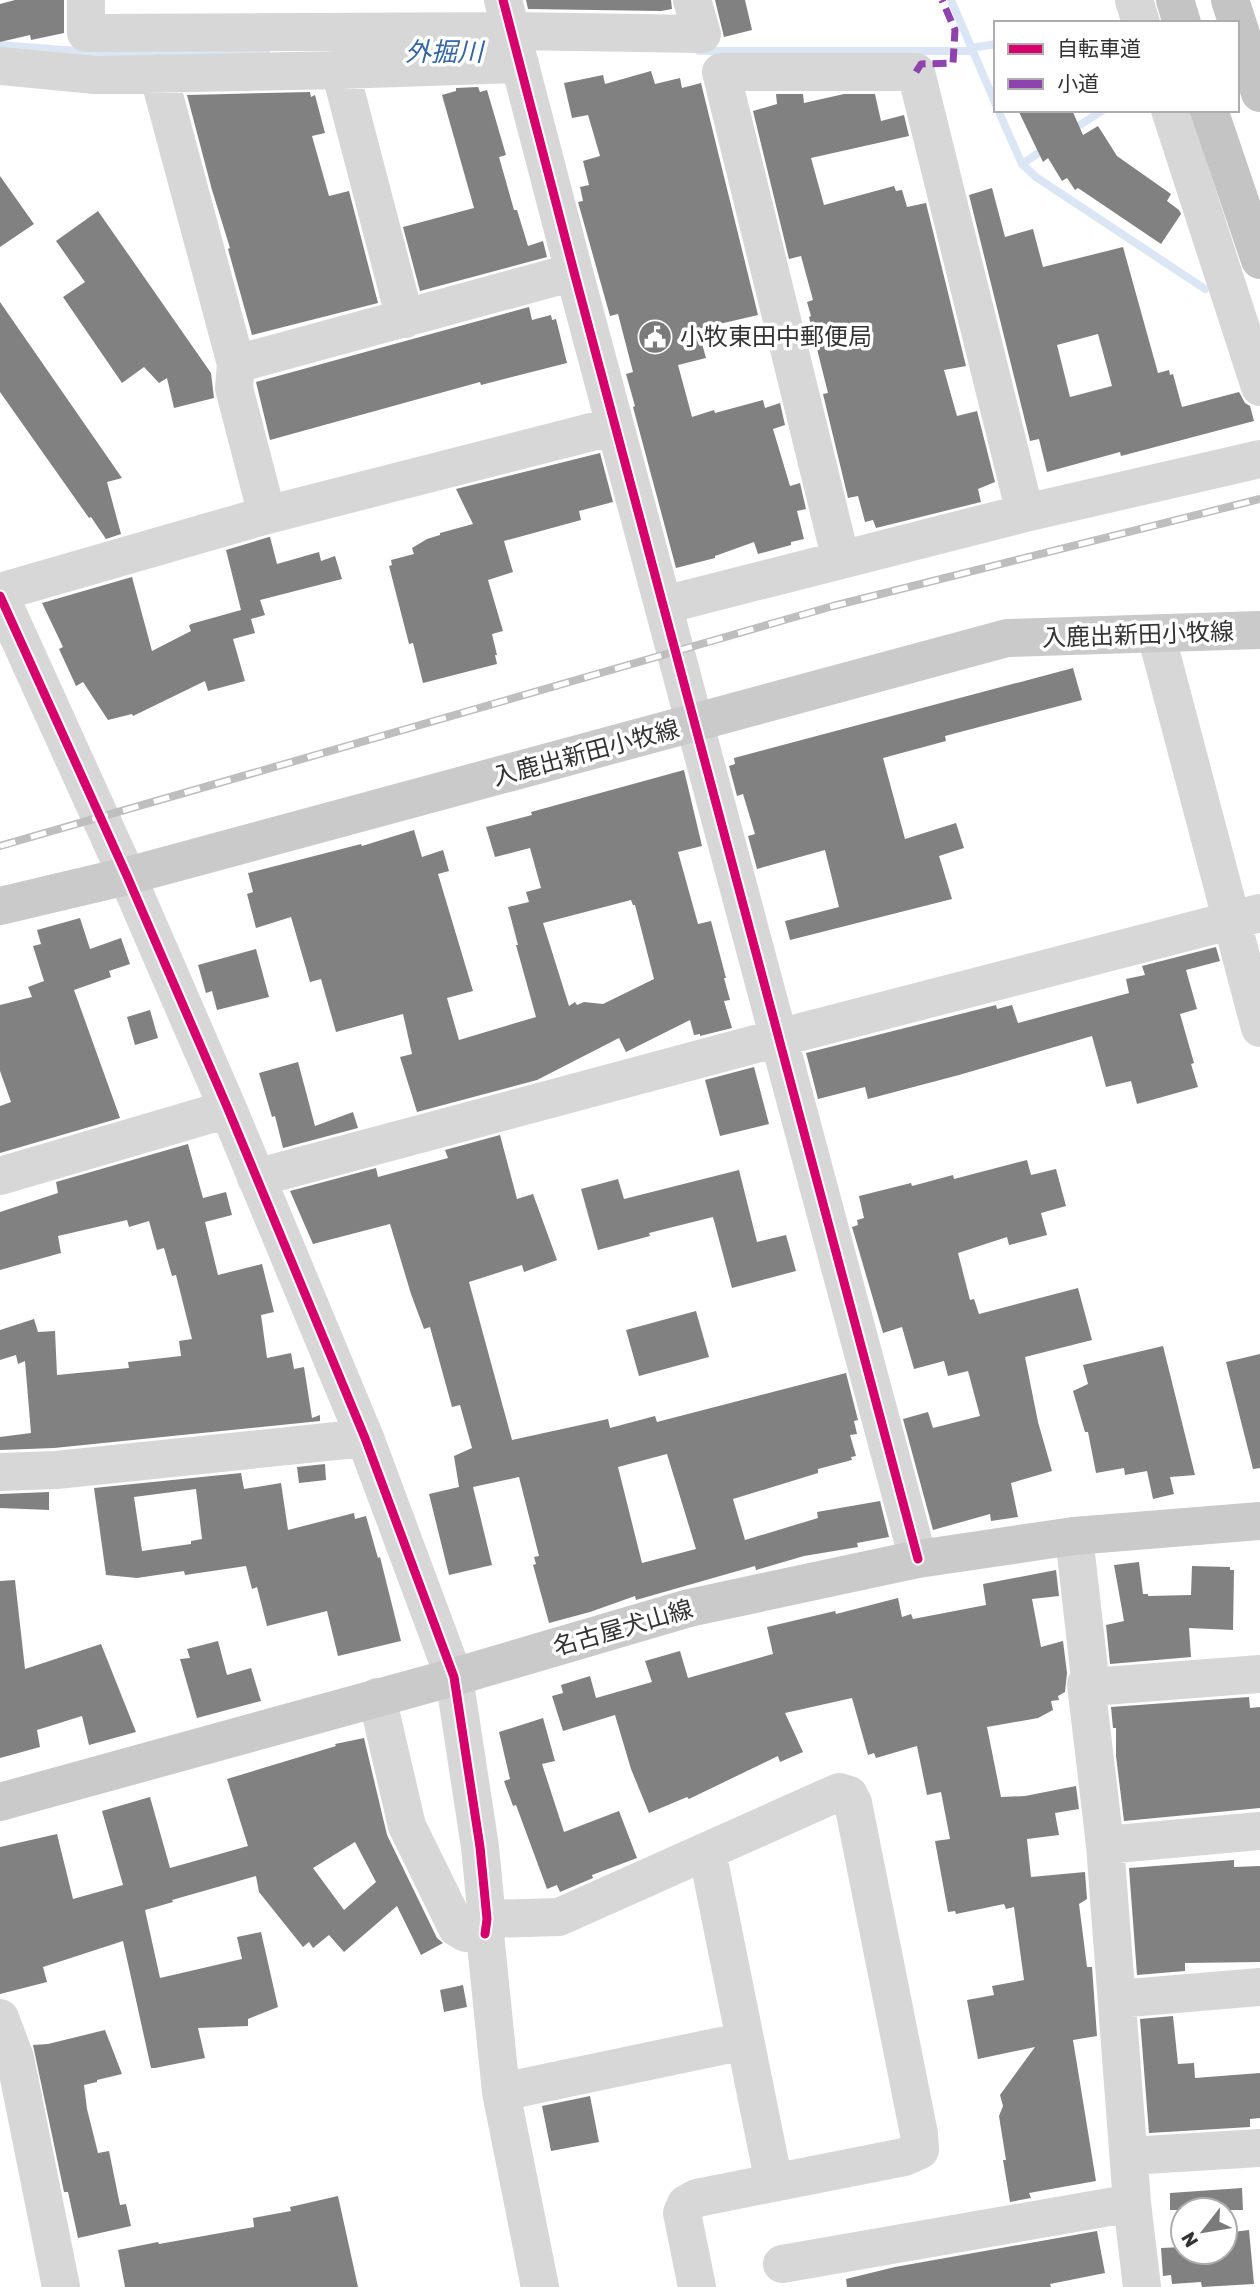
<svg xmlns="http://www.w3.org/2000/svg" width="1260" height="2287" viewBox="0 0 1260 2287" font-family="Rubik,'Noto Sans JP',sans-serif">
<rect width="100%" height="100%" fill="#fff"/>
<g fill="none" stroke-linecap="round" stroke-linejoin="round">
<path stroke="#dbe6f5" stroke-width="8" d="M951,0L996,105
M0,45L102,53L266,52
M971,48L996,44
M699,51H973
M998,110L1022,164L1036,177L1205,289
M1071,131L1103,110
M1022,164L1046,148"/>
</g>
<path fill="#818181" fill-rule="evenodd" d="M15,0H64V33L31,40L30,35L0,42V4Z
M526,0H671L672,9L661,11L528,9Z
M715,0H745L752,30L724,37Z
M651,71L655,84L680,78L682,88L701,83L758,315L698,329L706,358L678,365L692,417L714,410L715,413L763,400L765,408L780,403L785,425L773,429L790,486L800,483L806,509L797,511L804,539L791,542V545L758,554L754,542L715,556V558L676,568L633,407L635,406L626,374L633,372L618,314L610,316L578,202L583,201L580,187L589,185L583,161L600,156L588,115L572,118L564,83L603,75L605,84Z
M478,87L480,92L487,90L506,155L499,157L514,210H517L528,246L543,241L547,257L420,291L403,227L474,208L442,95L456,91V88Z
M310,92L311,97L315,95L325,133L312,136L329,196L349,191L378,303L252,335L228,249L230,248L212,190L187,95Z
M776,94H803L804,103L844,94H875L881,121L904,115L909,136L811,158L824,205L894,186L896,191L902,190L907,207L926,203L966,366L944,370L957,416L977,411L995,482L978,489L981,502L876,528L873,520L865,522L858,496L848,498L823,394L828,393L809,317L811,316L807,302L813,300L801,256L789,259L753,111L777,104Z
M1018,110H1072L1083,135L1098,126L1117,156L1171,194L1167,201L1179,210L1181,214L1161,244L1078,188L1075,190L1067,178L1062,181L1048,158L1043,162Z
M0,176L34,224L0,247Z
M992,188L1005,237L1033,229L1043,267L1123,247L1158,373L1169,370L1170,375L1173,374L1182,407L1239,392L1245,403L1250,406L1254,421L1121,456L1120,452L1047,472L1039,439L1030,441L969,195ZM1098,334L1112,386L1070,397L1057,345Z
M98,211L211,373L214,398L174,408L167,378L159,383L144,367L122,383L63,297L85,282L56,241Z
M0,302L122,478L107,482L121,534L106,539L91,517L89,518L0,392Z
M529,307L532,320L551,315L552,320L556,319L567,363L481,385L480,382L270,440L256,382Z
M600,453L613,502L579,511L581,520L504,541L513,572L488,580L503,631L492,634L497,655H495L497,664L423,683L413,643L409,644L389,566L392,565L391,560L414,554L412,548L427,539L440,535V533L473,524L456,489Z
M269,537H270L277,564L319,552L321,561L335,556L342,579L260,600L265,615L251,619L255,633L233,639L245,681L208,691L205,681L133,716L132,714L108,720L83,682L76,686L59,649L63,647L42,603L132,577L152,651L191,631L189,626L191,624L241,610L226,550Z
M1073,668L1082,700L945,736L946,741L883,758L905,839L956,823L964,848L939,856L952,899L790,940L785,921L839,907L825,850L757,869L748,836L755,834L743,794L737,796L729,766L735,764L734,758Z
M684,770L702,846L678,852L698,924L711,921L726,978H724L730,1000L724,1001L732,1028L700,1036V1034L694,1035L690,1020L626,1052L619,1038L537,1080L417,1112L400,1057L412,1054L403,1014L336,1032L321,979L310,982L291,917L256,928L247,894L253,892L248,873L361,844L362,846L414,830L422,857L443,850L449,871L438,874L473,991L447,998L459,1040L536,1017L516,945H518L508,907L529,902L526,892L541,888L530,848L495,857L486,827L532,815L531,812ZM631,900L633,905H635L654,979L603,1004L584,1002L577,1005L575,1002L569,1006L543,923Z
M80,918L90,949L121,938L130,964L109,971L111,977L74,990L120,1118L0,1153V1106L11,1102L0,1071V1005L32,997L28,987L44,981L33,946L41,944L37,930Z
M1216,947L1220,961L1186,970L1197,1009L1180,1014L1194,1063L1191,1064L1198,1087L1137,1104L1131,1081L1106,1087L1092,1036L959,1075L868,1099L865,1087L818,1099L806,1053L996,1005L997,1009L1012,1005L1018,1023L1129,993L1126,979L1145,975L1142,966Z
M256,949L269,997L217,1010L212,991L206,993L198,965Z
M150,1010L158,1038L135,1045L127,1017Z
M298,1062L315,1126L353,1112L358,1128L283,1148L275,1116L272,1117L259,1073Z
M754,1067L769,1124L720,1136L705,1080Z
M500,1135L517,1199L533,1194L557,1260L524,1272L522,1265L469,1282L512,1440L608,1419L610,1428L655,1416L657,1422L846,1373L858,1420L854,1421L857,1434L850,1435L856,1456L851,1457L852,1460L818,1469V1473L733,1499L745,1540L818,1518L817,1512L880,1501L889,1537L857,1543L858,1547L804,1556L756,1570L755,1566L636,1600L635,1596L590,1612L549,1623L533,1565L536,1564L534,1557L539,1556L519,1477L473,1487L492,1565L449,1575L429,1494L459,1487L454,1456L472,1448L460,1405L452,1407L430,1327L424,1329L411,1294L390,1224L313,1244L290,1191L376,1168L378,1177L448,1158L445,1150ZM667,1454L696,1549L642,1563L618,1467Z
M188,1144L203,1198L226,1192L232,1215L205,1222L218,1275L262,1264L274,1312L261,1315L267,1358L291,1353L294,1369L304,1367L312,1418L320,1415V1421L54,1448L0,1450V1437L31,1433L25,1361L18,1364L16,1355L0,1360V1330L34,1319L38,1332L55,1331L57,1375L129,1368L128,1362L181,1356L179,1341L192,1339L176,1275L172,1276L164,1248L157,1250L149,1221L129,1227L127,1220L58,1236L61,1253L0,1270V1212L58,1193L56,1182Z
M1027,1160L1031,1175L1056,1169L1066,1206L1041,1213L1047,1235L1009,1245L1007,1237L958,1253L970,1300L974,1299L979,1314L1078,1288L1092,1340L1025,1357L1038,1422L1052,1471L1011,1483L1018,1517L991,1521L990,1514L933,1530L903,1419L928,1412L933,1428L980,1416L968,1371L948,1376L944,1361L914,1369L902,1327L883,1333L852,1227L858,1225L857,1220L864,1218L859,1196L911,1183L912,1186L953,1175L954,1179Z
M739,1170L757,1242L786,1235L796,1271L732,1288L713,1217L649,1233L650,1236L598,1250L581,1189L618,1179L624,1199Z
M696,1311L709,1357L639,1376L626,1330Z
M1163,1346L1195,1475L1170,1477L1174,1494L1153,1499L1147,1471L1125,1475L1124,1468L1096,1473L1088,1432H1085L1073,1391L1088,1384L1083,1365Z
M1260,1354V1468L1253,1469L1226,1362Z
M325,1464L326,1480L299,1483L297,1467Z
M241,1473L244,1489L281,1483L288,1530L354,1513L355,1519L366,1516L378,1558L380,1557L401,1641L338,1656L327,1611L267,1626L257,1587L252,1589L246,1566L185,1575L184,1571L137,1578L106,1575L94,1488ZM196,1489L202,1539L191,1541V1544L142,1551L134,1497Z
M49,1492V1510L0,1508V1494Z
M1139,1562L1143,1594H1148V1596L1191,1595L1192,1566L1230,1567V1570H1234L1233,1630L1189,1628L1191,1657L1110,1664L1106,1625L1124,1621L1114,1565Z
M1056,1570L1059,1596L1032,1599L1041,1647L1063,1641L1067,1673L1065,1692L1058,1696L1059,1700L1051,1701L1053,1710L1038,1718L987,1727L1001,1797L1025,1796L1076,1786L1079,1809L1055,1813L1059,1835L1027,1839L1031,1877L1085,1872L1087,1899L1079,1904L1087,1967H1092L1097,2036L1073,2040L1096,2181L1029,2193L1031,2198L1010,2202L1003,2160H1006L999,2116L1003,2106L1000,2095L1035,2047L978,2059L967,2000L994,1995L992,1986L1024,1980L1014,1907L1006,1909L1004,1904L956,1914L955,1911L948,1912L935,1841L950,1839L941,1792L927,1795L917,1746L876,1758L874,1753L868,1755L852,1698L785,1713L803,1752L780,1762L778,1756L689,1799L687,1797L649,1813L631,1769L615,1715L563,1731L552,1696L563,1693L561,1685L590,1676L596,1698L652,1682L645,1661L680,1651L688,1678L773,1654L767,1627L835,1611L836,1614L898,1598L902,1617L911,1614L913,1619L986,1605L983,1584Z
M15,1580L25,1669L101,1644L136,1732L89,1745L82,1716L37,1730L40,1747L0,1758V1581Z
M218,1641L227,1675L251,1668L261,1701L197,1718L180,1659L190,1658L187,1649Z
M1249,1697L1250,1708L1260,1707V1808L1124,1821L1116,1756V1728H1113L1111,1707Z
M543,1718L555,1761L542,1764L564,1832L619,1811L637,1858L592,1875L593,1878L560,1892L557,1885L547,1889L516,1805L513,1806L504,1781L510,1779L499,1732Z
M364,1738L387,1835L437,1938L443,1943L421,1955L397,1906L344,1952L329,1935L313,1948L309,1942L303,1947L259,1892L256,1876L172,1900L173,1902L145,1910L160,1978L242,1959L237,1937L261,1932L278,2007L248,2019V2026L198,2028L205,2058L155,2068H151L123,1941L43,1967L47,1982L0,1994V1847L57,1834L73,1899L123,1885L102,1811L150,1797L170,1868L248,1846L227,1779L336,1746L335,1744ZM355,1842L376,1882L344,1910L313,1868Z
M1234,1860V1867L1260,1866V1962L1185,1963V1971L1137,1975L1129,1868Z
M463,1985L467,2007L444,2012L440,1990Z
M1173,2016L1178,2064L1194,2063L1195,2078L1260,2073V2118L1250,2119V2127L1149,2133L1140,2019Z
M105,2030L122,2074L97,2080V2082L84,2085L87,2109L98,2153L109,2151L120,2205L126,2204L131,2226L78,2238L68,2192H64L33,2045L48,2044Z
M590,2096L599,2142L551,2151L542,2106Z
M1242,2188L1243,2210H1170V2193Z
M338,2196L358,2287H125L118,2250L158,2242L159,2244L254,2227L253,2218L291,2211L290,2207Z
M1249,2230L1254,2284L1202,2287L1201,2282L1172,2284L1171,2275L1163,2276L1161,2248L1183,2247V2252H1225V2233Z
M1097,2231L1105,2273L1050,2284L1051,2287H847L846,2279L895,2267Z"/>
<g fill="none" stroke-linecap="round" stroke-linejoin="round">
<path stroke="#d7d7d7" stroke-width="38" d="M86,0V33L511,31L702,34L692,0
M503,0L574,272L918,1559
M1134,0L1141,23
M0,66L95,75L340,70L520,64
M340,70L405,319
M158,73L236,364L234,388L267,515
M1170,110L1260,387
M236,364L574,272
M841,560L721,72H916L1025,513
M0,592L267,515L615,426
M0,596L127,876L228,1109L365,1438L454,1677L480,1847L487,1919L485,1934
M664,605L1025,513L1260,459
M1156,634L1260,1028
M0,1176L228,1109
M256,1178L778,1038L1260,913
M0,1472L56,1470L365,1438
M1074,1536L1091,1687L1086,1684L1105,1845L1132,2203L1142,2287
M1091,1687L1260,1674
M377,1697L407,1826L457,1928L466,1933L485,1934L501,2092L540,2287
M1105,1845L1260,1831
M707,1851L774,2183
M487,1919L559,1917L839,1792L849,1795L853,1803L919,2134L920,2150L904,2157L697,2198L686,2204L682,2213L697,2287
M1117,1999L1260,1987
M0,2018L15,2058L61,2287
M501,2092L745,2041
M1129,2156L1260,2148
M782,2264L1132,2203"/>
<path stroke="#cacaca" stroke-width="38" d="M0,906L127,876L1007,638L1260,630
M0,1802L454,1677L689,1608L918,1559L1074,1536L1260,1521"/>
<path stroke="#c4c4c4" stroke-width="38" d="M1175,0L1182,23
M1230,0L1260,93
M1209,110L1260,260"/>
<g stroke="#bebebe" stroke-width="8">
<path id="rail" d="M0,846L833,606L1260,499"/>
</g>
<use href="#rail" stroke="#fff" stroke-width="5" stroke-dasharray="16" stroke-linecap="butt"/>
<path stroke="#8e44ad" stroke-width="7" stroke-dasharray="14 7" stroke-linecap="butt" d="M916,72L921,64L953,63L955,30L942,0"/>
<g stroke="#fff" stroke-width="13">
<path id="cycleway" d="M503,0L574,272L918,1559
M0,596L127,876L228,1109L365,1438L454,1677L480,1847L487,1919L485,1934"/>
</g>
<use href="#cycleway" stroke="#d6006c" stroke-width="9"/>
</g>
<defs>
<g id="civic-disc" transform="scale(1.75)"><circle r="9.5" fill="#7a7a7a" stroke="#fff"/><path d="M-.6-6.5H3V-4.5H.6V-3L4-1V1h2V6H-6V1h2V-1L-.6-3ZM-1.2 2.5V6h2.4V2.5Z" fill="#fff"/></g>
</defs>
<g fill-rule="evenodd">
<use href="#civic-disc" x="655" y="337"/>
</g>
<g text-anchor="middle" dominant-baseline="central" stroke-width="7" stroke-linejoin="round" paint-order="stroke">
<g font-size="24" fill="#333" stroke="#fff" text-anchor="start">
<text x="680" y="337">小牧東田中郵便局</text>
</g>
<g font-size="24" fill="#333" stroke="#fff">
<text transform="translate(1138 635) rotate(-2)">入鹿出新田小牧線</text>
<text transform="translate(586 753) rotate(-15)">入鹿出新田小牧線</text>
<text transform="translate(623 1628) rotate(-16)">名古屋犬山線</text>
</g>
<g font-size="26" font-style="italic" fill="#36659f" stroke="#fff">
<text x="444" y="52">外掘川</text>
</g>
</g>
<rect x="994" y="21" width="245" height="91" fill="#ffffff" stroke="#adadad" stroke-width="2"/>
<rect x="1008" y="44" width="35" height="10" fill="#d6006c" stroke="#adadad" stroke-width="2"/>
<text x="1057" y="56" font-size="21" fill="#333333">自転車道</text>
<rect x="1008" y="79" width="35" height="10" fill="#8e44ad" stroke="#adadad" stroke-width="2"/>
<text x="1057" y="91" font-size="21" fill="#333333">小道</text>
<g transform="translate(1204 2231) rotate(239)"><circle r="33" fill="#ffffff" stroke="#adadad" stroke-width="2"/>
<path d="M0-5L12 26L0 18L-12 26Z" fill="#7a7a7a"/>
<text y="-10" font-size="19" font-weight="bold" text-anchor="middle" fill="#333333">N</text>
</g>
</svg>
